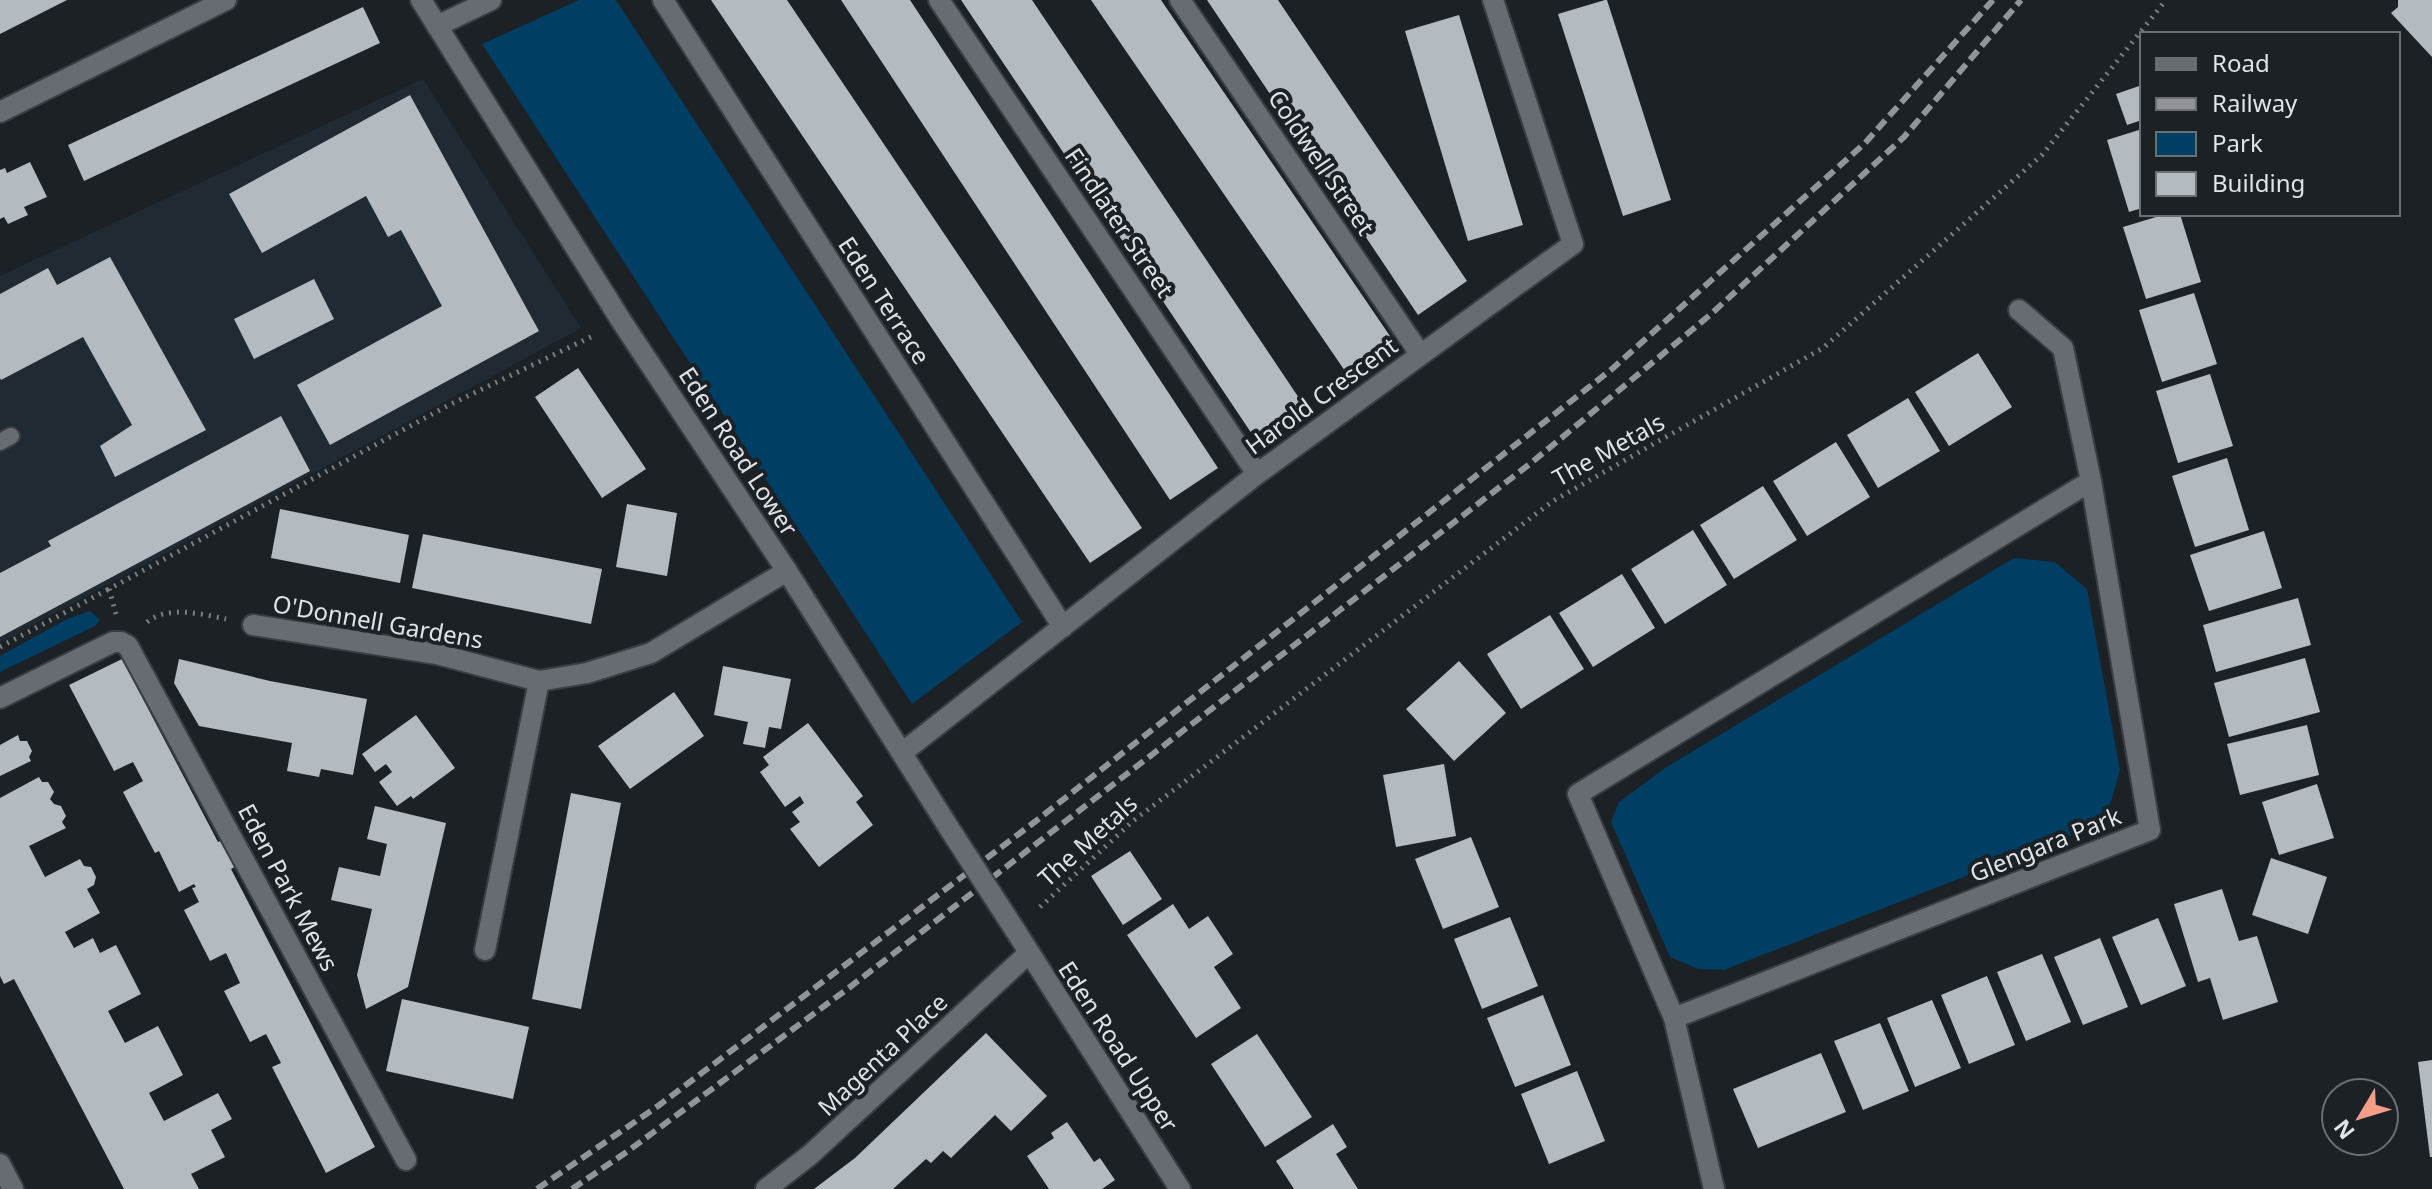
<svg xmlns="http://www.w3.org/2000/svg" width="2432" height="1189" viewBox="0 0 2432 1189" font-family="'Noto Sans',sans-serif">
<rect width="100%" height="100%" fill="#1c2125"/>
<path fill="#202a33" d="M423,79L581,328L0,643V276Z"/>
<path fill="#013e64" d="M579,0H616L1022,622L912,704L482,44Z
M2014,558L2055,562L2087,589L2120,770L2108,812L2085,830L1724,970L1698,969L1670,957L1611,822L1619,802L1665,768Z
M90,611L100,620L95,626L0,672V656L67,619Z"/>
<path fill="#b3bac0" d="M0,0H67L0,34Z
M711,0H787L1142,528L1090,563Z
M841,0H910L1218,468L1170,500Z
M961,0H1032L1305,407L1256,440Z
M1091,0H1161L1392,339L1345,371Z
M1207,0H1278L1467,281L1418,315Z
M1605,0H1607L1671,200L1623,216L1558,14Z
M2398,0H2432V57L2391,13L2398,7Z
M363,7L380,43L84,181L68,145Z
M1459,15L1523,225L1468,241L1405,31Z
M2142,85V120L2127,125L2116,94Z
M410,95L539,331L330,445L297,385L442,306L401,230L388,237L366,196L262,253L229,194Z
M2142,129V208L2129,212L2107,140Z
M30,162L47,197L24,207L28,215L8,224L4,217L0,219V170L5,168L7,173Z
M2166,214H2180L2201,282L2146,299L2123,227Z
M110,257L206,430L115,477L100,446L132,425L83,337L1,380L0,378V294L48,268L57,285Z
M314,279L334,319L254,359L234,319Z
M2194,293L2217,364L2162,382L2139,310Z
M1978,353L2012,407L1949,446L1915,392Z
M578,368L646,469L602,498L535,397Z
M2210,374L2233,446L2178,463L2156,391Z
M1908,398L1940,451L1878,488L1847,435Z
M281,416L310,471L0,637V573L51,546L48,541Z
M1836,442L1870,497L1807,536L1773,481Z
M2227,458L2249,530L2195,547L2172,476Z
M1763,486L1797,540L1734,579L1700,525Z
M627,504L677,513L667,576L616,567Z
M280,509L409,535L400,583L271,558Z
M1693,530L1727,585L1665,624L1631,569Z
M2264,531L2282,588L2209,611L2190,555Z
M423,534L602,569L591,624L412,588Z
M1622,574L1655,628L1593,667L1559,613Z
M2298,598L2311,645L2216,672L2203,625Z
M1550,615L1584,669L1521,709L1487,654Z
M2305,658L2320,712L2229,737L2214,683Z
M122,659L218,842L225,839L238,865L231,869L375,1147L326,1173L272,1067L281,1063L266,1034L250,1042L224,991L240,983L226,953L210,961L184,910L199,902L192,888L196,887L194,884L179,892L159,851L155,853L123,792L143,781L133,762L114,771L69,685Z
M179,659L270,681L367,699L353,775L321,769L319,777L287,771L292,743L199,726L174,683Z
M1459,661L1506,713L1454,761L1406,709Z
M723,666L791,679L781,729L769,727L765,748L743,744L748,722L714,715Z
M674,692L704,736L630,789L598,746Z
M416,715L455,768L413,799L411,796L397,806L379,782L392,772L386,764L375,772L362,754Z
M808,723L863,796L856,802L873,825L819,867L790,829L800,822L792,812L804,803L800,796L785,807L760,772L769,765L763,757Z
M2307,725L2319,775L2240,795L2227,744Z
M18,735L20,741H27L32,751L29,757L31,761L0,776V745Z
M1444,764L1456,836L1396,847L1383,775Z
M39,777L42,782H48L54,792L50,799L54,804L61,806L66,816L62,822L66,828L29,846L45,877L80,859L84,866L91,867L96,877L94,885L87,889L100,913L65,932L74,948L93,938L100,953L116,945L141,994L108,1011L116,1026L125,1043L158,1026L183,1075L149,1093L164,1121L218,1093L232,1119L211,1130L225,1157L191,1174L199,1189H124L14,979L4,984L0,976V798Z
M2317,784L2334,838L2279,855L2262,802Z
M571,793L621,803L581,1009L532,999Z
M375,806L446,823L408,987L366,1009L357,975L372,909L331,900L339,867L380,876L387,844L367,839Z
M1471,837L1499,907L1443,929L1415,859Z
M1130,851L1162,899L1123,925L1091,876Z
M2271,858L2327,877L2308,934L2252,915Z
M2222,889L2239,941L2257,936L2278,1002L2223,1020L2210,978L2198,982L2174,904Z
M1173,904L1189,929L1208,916L1233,954L1214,967L1241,1008L1196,1038L1127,935Z
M1510,917L1538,986L1482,1009L1454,939Z
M2158,918L2186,986L2141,1005L2112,937Z
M2100,938L2128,1007L2083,1025L2054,957Z
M2042,954L2071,1022L2026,1041L1997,972Z
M1987,976L2015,1045L1969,1064L1941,995Z
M1543,995L1571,1065L1515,1087L1487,1018Z
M402,999L529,1027L513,1099L386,1071Z
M1932,1000L1961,1068L1915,1087L1887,1018Z
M1880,1023L1909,1091L1863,1110L1834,1041Z
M986,1033L1047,1096L1011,1131L995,1115L951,1158L943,1151L931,1163L926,1159L893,1189H814L855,1158Z
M1257,1034L1312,1117L1265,1147L1211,1064Z
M1821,1053L1846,1112L1758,1148L1733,1089Z
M2432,1060V1157H2430L2418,1062Z
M1577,1071L1605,1141L1549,1164L1521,1094Z
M1067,1122L1094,1162L1100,1158L1115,1180L1102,1189H1049L1027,1156L1054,1138L1051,1133Z
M1333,1124L1347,1147L1336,1154L1358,1189H1294L1276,1161Z"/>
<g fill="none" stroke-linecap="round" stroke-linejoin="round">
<g stroke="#3a3e42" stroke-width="20">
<path id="lane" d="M0,442L11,436"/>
</g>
<g stroke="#3a3e42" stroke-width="24">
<path id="street" d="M663,0L1063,627
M939,0L1257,474
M1180,0L1420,354
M437,26L491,0
M0,112L226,0
M253,625L437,654L539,681L587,673L651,653L787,571
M0,698L113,642H121L128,646L406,1160
M903,752L1257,474L1573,244L1493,0
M485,950L539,681
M1674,1018L2150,830L2091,481L2063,348L2019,310
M0,1164L13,1189
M766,1189L810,1155L1029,953
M1714,1189L1674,1018L1578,794L2091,481"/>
</g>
<g stroke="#3a3e42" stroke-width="24">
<path id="secondary" d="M421,0L622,322L787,571L949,828
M1015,930L1180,1189"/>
</g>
<path stroke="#7b8083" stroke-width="5" stroke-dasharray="2 6" stroke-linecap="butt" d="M116,614L109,589L449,405L595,335
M147,622C169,605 201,614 226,619
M0,647L109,589
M1040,907L1133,821L1553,501L1823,348L2042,155L2166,0"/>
<use href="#lane" stroke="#666c72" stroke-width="16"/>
<use href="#street" stroke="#666c72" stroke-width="20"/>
<use href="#secondary" stroke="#666c72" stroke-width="20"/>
<path stroke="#919599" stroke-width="6" stroke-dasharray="12 6" stroke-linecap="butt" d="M537,1189L658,1106L1032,824L1612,369L1865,143L1993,0
M572,1189L628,1151L850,987L1531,463L1710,315L1904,137L2021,0"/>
<g stroke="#3a3e42" stroke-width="24" stroke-linecap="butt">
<path id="secondary-bridge" d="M949,828L1015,930"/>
</g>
<use href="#secondary-bridge" stroke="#666c72" stroke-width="20"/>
</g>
<g text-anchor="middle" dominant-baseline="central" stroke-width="8" stroke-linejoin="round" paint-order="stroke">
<g font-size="24" fill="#dfe3e6" stroke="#1c2125">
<text transform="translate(1322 162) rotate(56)">Coldwell Street</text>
<text transform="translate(1120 222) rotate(56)">Findlater Street</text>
<text transform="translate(885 300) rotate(57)">Eden Terrace</text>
<text transform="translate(1321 395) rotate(-36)">Harold Crescent</text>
<text transform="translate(1608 449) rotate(-29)">The Metals</text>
<text transform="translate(739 451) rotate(57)">Eden Road Lower</text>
<text transform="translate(378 621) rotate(10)">O'Donnell Gardens</text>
<text transform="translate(1087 840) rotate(-42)">The Metals</text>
<text transform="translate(2045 844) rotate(-22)">Glengara Park</text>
<text transform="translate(289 887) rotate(62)">Eden Park Mews</text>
<text transform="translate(1119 1046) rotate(57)">Eden Road Upper</text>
<text transform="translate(882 1054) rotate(-43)">Magenta Place</text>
</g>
</g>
<rect x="2140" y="32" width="260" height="184" fill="#1c2125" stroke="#6a6f72" stroke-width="2"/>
<rect x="2156" y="58" width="40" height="12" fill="#666c72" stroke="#6a6f72" stroke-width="2"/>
<text x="2212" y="72" font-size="24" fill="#dfe3e6">Road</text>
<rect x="2156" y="98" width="40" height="12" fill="#919599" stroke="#6a6f72" stroke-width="2"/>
<text x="2212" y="112" font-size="24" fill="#dfe3e6">Railway</text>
<rect x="2156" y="132" width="40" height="24" fill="#013e64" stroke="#6a6f72" stroke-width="2"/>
<text x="2212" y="152" font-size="24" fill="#dfe3e6">Park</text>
<rect x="2156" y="172" width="40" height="24" fill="#b3bac0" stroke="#6a6f72" stroke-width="2"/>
<text x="2212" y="192" font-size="24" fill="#dfe3e6">Building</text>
<g transform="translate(2360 1117) rotate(232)"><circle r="38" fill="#1c2125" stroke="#6a6f72" stroke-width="2"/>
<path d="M0-6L14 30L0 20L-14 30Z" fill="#f49e89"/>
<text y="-12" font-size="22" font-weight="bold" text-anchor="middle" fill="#dfe3e6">N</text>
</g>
</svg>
